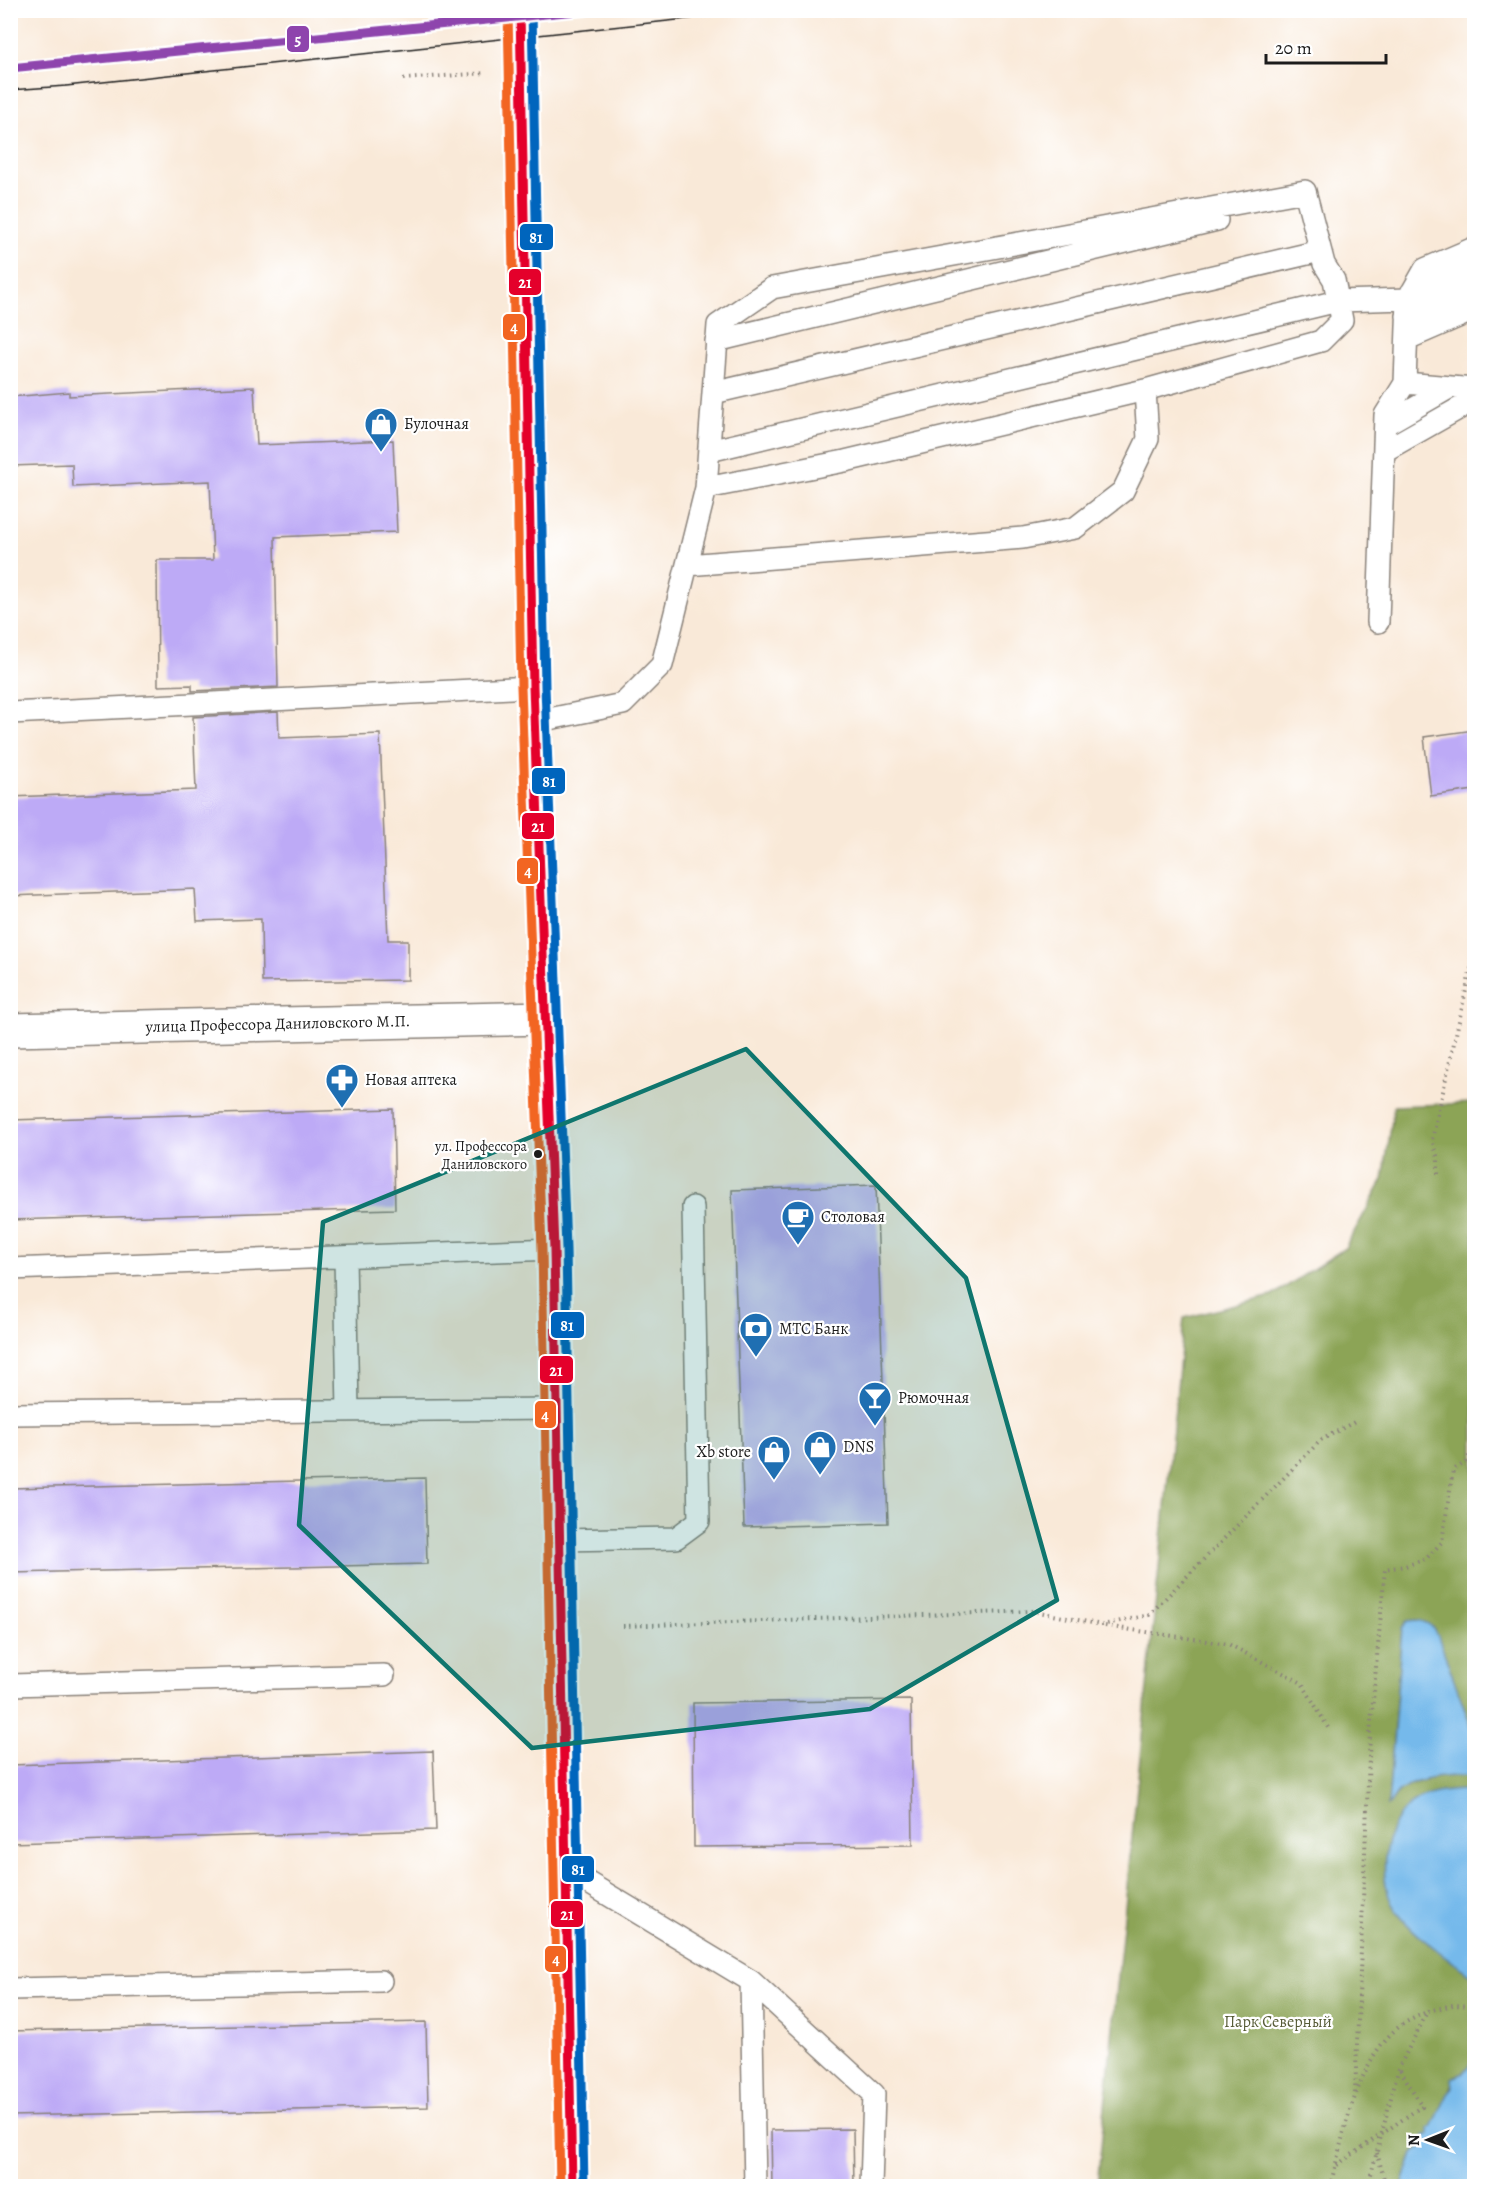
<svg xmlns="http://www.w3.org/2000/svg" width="1485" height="2197" viewBox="0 0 1485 2197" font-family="Alegreya,serif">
<rect width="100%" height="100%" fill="#fff"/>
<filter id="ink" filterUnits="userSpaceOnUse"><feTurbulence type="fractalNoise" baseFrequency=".0167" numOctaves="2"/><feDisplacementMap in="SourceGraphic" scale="12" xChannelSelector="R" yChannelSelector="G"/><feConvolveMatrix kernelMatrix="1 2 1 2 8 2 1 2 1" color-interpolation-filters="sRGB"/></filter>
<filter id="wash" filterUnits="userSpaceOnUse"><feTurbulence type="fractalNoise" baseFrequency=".008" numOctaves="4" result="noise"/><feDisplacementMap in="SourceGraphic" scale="24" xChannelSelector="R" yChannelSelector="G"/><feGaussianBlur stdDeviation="1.35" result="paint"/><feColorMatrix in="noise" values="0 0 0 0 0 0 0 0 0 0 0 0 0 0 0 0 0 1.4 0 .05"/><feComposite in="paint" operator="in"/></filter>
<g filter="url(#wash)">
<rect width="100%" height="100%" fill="#f9e9d8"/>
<path fill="#8ca456" stroke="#546039" stroke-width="1.5" d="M1474,1103V1734L1434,1628L1408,1621L1402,1628L1388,1805C1392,1801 1396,1794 1400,1791C1421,1777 1451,1774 1474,1777V1791L1464,1790L1410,1927L1474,1978V2059L1462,2074L1455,2076C1452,2095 1436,2117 1429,2137L1425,2136L1422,2146L1413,2154L1402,2186H1097L1184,1318L1272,1296L1345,1248L1383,1180L1394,1106Z"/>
<path fill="#75b9eb" stroke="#486a84" stroke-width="1.5" d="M1417,1620C1428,1622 1433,1626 1438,1636L1474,1734V1777C1452,1774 1418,1777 1400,1791C1395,1794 1392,1802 1388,1806L1402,1628L1408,1621Z
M1464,1790L1474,1791V1978C1448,1957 1414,1937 1395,1909C1376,1880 1383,1819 1415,1801C1431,1792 1446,1791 1464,1790Z
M1474,2059V2186H1402L1413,2154L1422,2146L1425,2136H1429V2128L1432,2127L1448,2094L1453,2088L1452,2078L1462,2074Z"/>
<g id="blocks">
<path fill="#bdaaf6" d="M254,387L257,445L393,440L397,532L275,537L278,687L192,691V685L158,686L157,560H213L210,481L73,487L72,464L10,466V397L69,392V396Z
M278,712L279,738L380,734L388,940H408V980L262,982L261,919L197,921L195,889L10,896V797L196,790L193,717Z
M1474,730V790L1431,796L1424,737Z
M393,1109L395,1209L10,1220V1120Z
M876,1185L888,1523L744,1527L732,1190Z
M425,1478L427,1564L10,1573V1488Z
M911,1700L913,1845L694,1847L693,1703Z
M433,1751L436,1830L10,1843V1765Z
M426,2022L428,2107L10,2116V2031Z
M853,2129L854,2187H772L771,2130Z"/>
</g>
</g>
<g filter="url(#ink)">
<use href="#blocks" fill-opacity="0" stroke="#8a827a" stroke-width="1.5"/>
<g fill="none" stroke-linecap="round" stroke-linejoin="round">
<g stroke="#8a827a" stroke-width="24">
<path id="lane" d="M1474,248L1425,269L1408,299L1405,383L1474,389
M1411,293L1474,266
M1407,316L1474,287
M1407,339L1474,310
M716,341L1217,220
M713,393L1320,251
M1385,425L1451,387
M709,451L1338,301L1408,299
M1384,451L1474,400
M687,565L1023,538L1075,528L1123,491L1148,439L1145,390
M1378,622L1385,415L1405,383
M10,713L533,687
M534,722L623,704L662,665L706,488L718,325L772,288L1305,191L1324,264L1334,280L1342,320L1321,341L1145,390L845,461L706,488
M345,1257L348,1411
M10,1269L554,1249
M10,1414L557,1409
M560,1540L676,1538L699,1521L693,1207
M10,1685L384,1675
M567,1870L751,1981L755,2186
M751,1981L874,2094L871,2186
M10,1989L381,1981"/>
</g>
<g stroke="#8a827a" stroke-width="36">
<g id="street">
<path id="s1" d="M10,1030L546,1018"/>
</g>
</g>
<g stroke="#8a827a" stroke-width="36">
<path id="secondary" d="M520,10L533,687L554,1249L572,2186"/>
</g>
<path stroke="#8a827a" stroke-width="4" stroke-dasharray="1.5 4.5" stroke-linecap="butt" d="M403,79L486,73
M1438,1174V1158L1432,1140L1474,955
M623,1626L1034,1611L1102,1625L1149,1615L1321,1440L1356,1421
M1105,1626L1228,1644L1302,1683L1330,1731
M1355,2093L1370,1733L1385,1569L1405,1566L1426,1559L1442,1542L1453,1470L1465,1463L1474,1445
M1377,2153L1386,2186
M1337,2165L1422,2106L1399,2068
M1330,2186C1344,2136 1357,2055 1403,2024C1411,2019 1419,2016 1428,2011
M1368,2186L1399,2067L1428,2011L1453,2005L1474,2006"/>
<use href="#lane" stroke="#fff" stroke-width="21"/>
<use href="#street" stroke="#fff" stroke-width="33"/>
<use href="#secondary" stroke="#fde5c5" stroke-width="33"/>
<path stroke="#1c1c1c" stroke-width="1.5" d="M10,90L66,86L770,10"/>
<g stroke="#fff" stroke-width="14">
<path id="bus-1" d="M520,10L533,687L554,1249L572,2186"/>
</g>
<g stroke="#fff" stroke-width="14">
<path id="bus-2" d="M508,10L521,687L542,1249L560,2186"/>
</g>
<g stroke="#fff" stroke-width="14">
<path id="bus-3" d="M532,10L545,687L566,1249L584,2186"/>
</g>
<use href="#bus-1" stroke="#e4002b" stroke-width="9"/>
<use href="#bus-2" stroke="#f26522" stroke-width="9"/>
<use href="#bus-3" stroke="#0065bd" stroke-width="9"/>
<g stroke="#fff" stroke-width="14">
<path id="tram-1" d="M10,68L586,10"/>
</g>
<use href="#tram-1" stroke="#8e44ad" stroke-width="9"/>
</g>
</g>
<path fill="#0f766e" fill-opacity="0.2" stroke="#0f766e" stroke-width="4.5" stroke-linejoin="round" d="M746,1049L966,1278L1057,1600L870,1709L532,1748L299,1525L323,1222Z"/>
<defs>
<g id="shop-pin" transform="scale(1.725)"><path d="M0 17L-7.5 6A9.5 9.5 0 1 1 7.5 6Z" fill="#1f6fb2" stroke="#fff"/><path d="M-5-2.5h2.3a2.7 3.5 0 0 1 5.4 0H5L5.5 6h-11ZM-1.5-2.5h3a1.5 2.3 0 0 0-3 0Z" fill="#fff"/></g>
<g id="pharmacy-pin" transform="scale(1.725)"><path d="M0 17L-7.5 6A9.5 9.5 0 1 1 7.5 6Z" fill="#1f6fb2" stroke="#fff"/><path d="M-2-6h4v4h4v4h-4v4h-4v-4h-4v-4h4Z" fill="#fff"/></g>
<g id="cafe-pin" transform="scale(1.725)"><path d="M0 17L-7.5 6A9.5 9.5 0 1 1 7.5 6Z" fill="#1f6fb2" stroke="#fff"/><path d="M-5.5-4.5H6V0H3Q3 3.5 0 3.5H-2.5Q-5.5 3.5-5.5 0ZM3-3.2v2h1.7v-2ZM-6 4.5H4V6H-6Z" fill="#fff"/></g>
<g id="bank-pin" transform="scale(1.725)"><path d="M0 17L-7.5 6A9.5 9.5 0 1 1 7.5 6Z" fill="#1f6fb2" stroke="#fff"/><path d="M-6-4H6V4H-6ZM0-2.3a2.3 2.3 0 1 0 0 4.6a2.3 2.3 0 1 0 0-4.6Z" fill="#fff"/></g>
<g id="bar-pin" transform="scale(1.725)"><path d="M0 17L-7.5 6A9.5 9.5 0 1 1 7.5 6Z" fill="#1f6fb2" stroke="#fff"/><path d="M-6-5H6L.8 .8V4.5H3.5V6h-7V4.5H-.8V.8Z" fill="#fff"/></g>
</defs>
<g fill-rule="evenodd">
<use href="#shop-pin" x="381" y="424"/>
<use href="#pharmacy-pin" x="342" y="1080"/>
<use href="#cafe-pin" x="798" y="1217"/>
<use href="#bank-pin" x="756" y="1329"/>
<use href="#bar-pin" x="875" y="1398"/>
<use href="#shop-pin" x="820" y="1447"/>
<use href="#shop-pin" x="774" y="1452"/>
</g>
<circle fill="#1c1c1c" stroke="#fff" stroke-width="2" cx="538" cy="1154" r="5"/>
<g text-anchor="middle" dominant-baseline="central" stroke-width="4.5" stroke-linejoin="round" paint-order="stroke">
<g font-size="14" fill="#1c1c1c" stroke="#fff" text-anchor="end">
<text x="527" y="1146">ул. Профессора<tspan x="527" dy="18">Даниловского</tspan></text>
</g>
<g font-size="16" fill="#1c1c1c" stroke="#fff" text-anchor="start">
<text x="404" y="424">Булочная</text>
<text x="365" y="1080">Новая аптека</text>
<text x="821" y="1217">Столовая</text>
<text x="779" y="1329">МТС Банк</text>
<text x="898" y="1398">Рюмочная</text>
<text x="843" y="1447">DNS</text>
<text x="751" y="1452" text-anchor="end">Xb store</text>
</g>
<g font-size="16" fill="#1c1c1c" stroke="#fff">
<text stroke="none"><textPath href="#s1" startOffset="268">улица Профессора Даниловского М.П.</textPath></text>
</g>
<g font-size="16" fill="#575c37" stroke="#fff">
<text x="1278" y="2022">Парк Северный</text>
</g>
</g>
<g stroke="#fff" stroke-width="2">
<rect x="286" y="25" width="24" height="28" rx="6" fill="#8e44ad"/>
<rect x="519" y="223" width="35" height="28" rx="6" fill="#0065bd"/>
<rect x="508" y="268" width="34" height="28" rx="6" fill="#e4002b"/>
<rect x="502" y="313" width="24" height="28" rx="6" fill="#f26522"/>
<rect x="531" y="767" width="35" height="28" rx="6" fill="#0065bd"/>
<rect x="521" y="812" width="34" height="28" rx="6" fill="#e4002b"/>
<rect x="516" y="857" width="23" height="28" rx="6" fill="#f26522"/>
<rect x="550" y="1311" width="35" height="28" rx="6" fill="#0065bd"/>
<rect x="539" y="1355" width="35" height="29" rx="6" fill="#e4002b"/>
<rect x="534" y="1400" width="23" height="29" rx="6" fill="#f26522"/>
<rect x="561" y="1855" width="34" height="28" rx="6" fill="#0065bd"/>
<rect x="550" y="1900" width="34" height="28" rx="6" fill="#e4002b"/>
<rect x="544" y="1945" width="23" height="28" rx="6" fill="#f26522"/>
</g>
<g font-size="16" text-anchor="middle" font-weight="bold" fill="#fff">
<text x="298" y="45">5</text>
<text x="536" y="243">81</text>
<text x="525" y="288">21</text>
<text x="514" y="333">4</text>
<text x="549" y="787">81</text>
<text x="538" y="832">21</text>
<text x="528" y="877">4</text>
<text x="567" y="1331">81</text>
<text x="556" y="1376">21</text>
<text x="545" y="1421">4</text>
<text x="578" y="1875">81</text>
<text x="567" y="1920">21</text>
<text x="556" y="1965">4</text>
</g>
<rect width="1485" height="2197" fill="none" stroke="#fff" stroke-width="36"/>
<g transform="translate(1428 2140) rotate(269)" stroke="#ffffff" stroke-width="4.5" paint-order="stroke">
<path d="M0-4.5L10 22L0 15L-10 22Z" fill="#1c1c1c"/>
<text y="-9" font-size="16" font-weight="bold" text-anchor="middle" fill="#1c1c1c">N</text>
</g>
<path d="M1266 54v9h120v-9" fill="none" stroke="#1c1c1c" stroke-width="3"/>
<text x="1275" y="54" font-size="18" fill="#1c1c1c" stroke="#ffffff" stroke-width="4.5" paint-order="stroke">20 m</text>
</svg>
